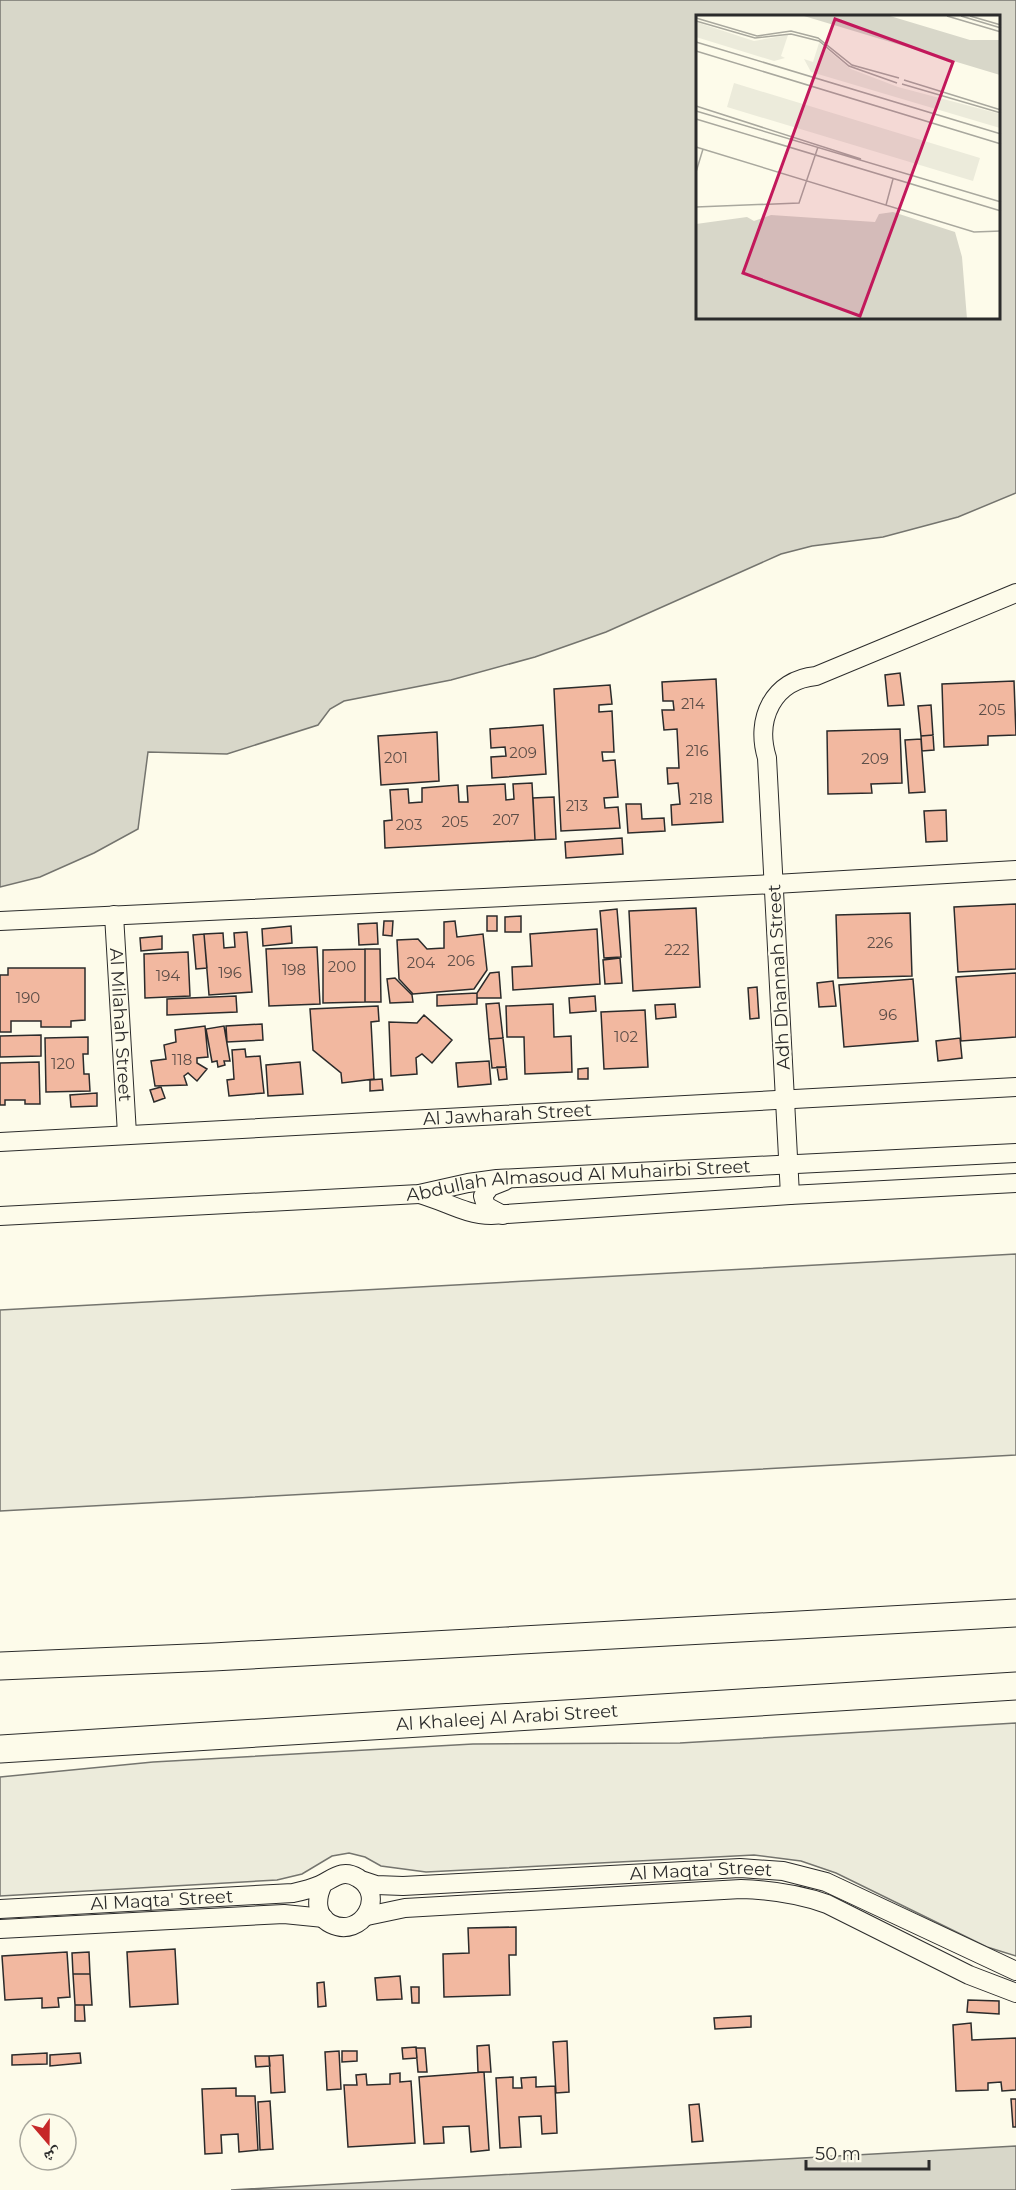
<svg xmlns="http://www.w3.org/2000/svg" width="1016" height="2190" viewBox="0 0 1016 2190" font-family="Montserrat,'Noto Naskh Arabic',sans-serif">
<rect width="100%" height="100%" fill="#fdfbea"/>
<path fill="#ecebdb" stroke="#74746e" stroke-width="1.5" d="M1016,1254V1455L0,1511V1310Z
M1016,1723V1956L987,1947L836,1873L801,1861L754,1855L426,1872L381,1866L365,1857L349,1853L332,1856L302,1874L277,1880L0,1896V1777L153,1762L473,1744L680,1743Z"/>
<path fill="#d8d7c9" stroke="#74746e" stroke-width="1.5" fill-rule="evenodd" d="M0,0H1016V493L958,517L883,537L812,546L781,554L606,632L535,657L451,680L344,701L330,709L318,725L227,754L148,752L138,829L94,853L40,877L0,887ZM698,16H1000V318H698Z
M1016,2146V2190H231Z"/>
<path fill="#f2b8a0" stroke="#2b2b2b" stroke-width="1.5" d="M900,673L904,705L888,706L885,675Z
M716,679L723,822L672,825L671,805L680,804L678,783L668,784L667,768H679L677,729L664,730L662,710H674L673,701H663L662,682Z
M1014,681L1016,735L988,736V745L944,747L942,684Z
M610,685L612,704L599,705V712L612,711L614,752H602L603,761L615,760L618,797L604,798L605,808L618,807L620,828L561,831L554,689Z
M931,705L933,735L921,736L918,706Z
M543,725L546,774L492,778L491,757L506,756L505,747L491,748L490,729Z
M900,729L902,783L871,784L872,793L828,794L827,731Z
M437,732L439,781L381,785L378,736Z
M933,735L934,750L922,751L921,736Z
M921,739L925,792L909,793L905,740Z
M532,783L535,840L385,848L384,821L392,820L390,790L408,789L409,803L422,802V788L458,785L459,802H468L467,786L505,784L506,800L514,799L513,784Z
M554,797L556,839L535,840L533,798Z
M626,804H641L642,819L664,818L665,831L628,833Z
M946,810L947,841L926,842L924,811Z
M622,838L623,854L566,858L565,842Z
M1016,904V969L958,972L954,907Z
M696,908L700,987L633,991L629,911Z
M617,909L621,957L604,958L600,911Z
M910,913L912,976L838,978L836,915Z
M487,916H497V931H487Z
M521,916V932H505V917Z
M384,921H393L392,936L383,935Z
M455,921L457,937L483,934L487,970L474,989L413,994L399,979L397,940L418,939L427,949L444,948V922Z
M377,923L378,944L359,945L358,924Z
M291,926L292,943L263,946L262,929Z
M597,929L600,984L513,990L512,967L532,966L530,934Z
M247,932L252,992L209,995L204,934L223,933L224,948L235,947L234,933Z
M204,934L207,968L196,969L193,935Z
M162,936V949L141,951L140,938Z
M317,947L320,1004L269,1006L266,949Z
M365,949H380L381,1002H365Z
M365,949V1002L323,1003V950Z
M188,952L190,996L145,998L144,954Z
M620,958L622,983L605,984L603,960Z
M8,968H85V1020L71,1021V1027H41V1021H11V1032H0V975H8Z
M499,972L501,998H477V993L490,973Z
M1016,973V1037L961,1041L956,977Z
M395,978L412,995L413,1002L390,1003L387,979Z
M913,979L918,1041L844,1047L839,985Z
M833,981L836,1006L819,1007L817,983Z
M757,987L759,1018L750,1019L748,988Z
M477,993V1004L437,1006V995Z
M236,996L237,1012L167,1015V999Z
M595,996L596,1011L570,1013L569,998Z
M499,1003L503,1038L489,1039L486,1004Z
M553,1004L554,1037L571,1036L572,1072L525,1074L524,1037H507L506,1006Z
M675,1004L676,1017L656,1019L655,1005Z
M378,1006L379,1021L371,1022L374,1079L342,1083L341,1073L313,1050L310,1009Z
M645,1010L648,1067L604,1069L601,1012Z
M424,1015L452,1040L432,1063L422,1054L416,1058L417,1074L391,1076L389,1022L417,1023Z
M262,1024L263,1040L227,1042L226,1026Z
M205,1026L208,1057L197,1058V1063L207,1069L197,1081L188,1073L184,1076L187,1085L155,1086L151,1061L166,1059L164,1045L176,1042L175,1030Z
M224,1026L230,1061H224L225,1065L218,1067L217,1061L212,1062L206,1029Z
M41,1035V1056L0,1057V1036Z
M88,1037V1054H83L84,1074H89L90,1091L46,1092L45,1038Z
M503,1038L506,1067L492,1068L489,1039Z
M960,1038L962,1058L938,1061L936,1041Z
M245,1049L246,1057L260,1056L264,1093L229,1096L227,1080L234,1079L232,1050Z
M489,1061L491,1084L458,1087L456,1063Z
M39,1062L40,1104H25V1100H5V1105H0V1063Z
M300,1062L303,1094L268,1096L266,1065Z
M497,1067H506L507,1079L499,1080Z
M588,1068V1079H578V1069Z
M382,1079L383,1090L370,1091V1080Z
M161,1087L165,1098L154,1102L150,1090Z
M97,1093V1106L71,1107L70,1095Z
M516,1927V1955H509L510,1995L444,1997L443,1954L469,1953L468,1928Z
M175,1949L178,2004L130,2007L127,1952Z
M67,1952L70,1997L58,1998L59,2007L42,2008V1998L5,2000L2,1956Z
M89,1952L90,1974H73L72,1953Z
M73,1974H90L92,2005H75Z
M400,1976L402,1999L377,2000L375,1978Z
M324,1982L326,2006L318,2007L317,1983Z
M411,1987H419V2003H412Z
M968,2000L999,2001V2014L967,2012Z
M75,2005H84L85,2021H75Z
M751,2016V2027L715,2029L714,2018Z
M971,2023L972,2040L1016,2038V2090L1002,2091L1001,2082L988,2083V2090L956,2091L953,2025Z
M567,2041L569,2092L556,2093L553,2042Z
M489,2045L491,2072H478L477,2046Z
M416,2047L417,2058L403,2059L402,2048Z
M416,2048H425L427,2072H418Z
M339,2051L341,2089L327,2090L325,2052Z
M342,2051H357V2061L342,2062Z
M47,2053V2064L12,2065V2055Z
M80,2053L81,2063L50,2066V2055Z
M283,2055L285,2092L271,2093L269,2056Z
M255,2056H269L270,2066L256,2067Z
M484,2072L489,2150L471,2152L469,2126L443,2127L444,2143L424,2144L419,2077Z
M400,2073V2082L411,2081L415,2143L348,2147L344,2085H357L356,2075L366,2074L367,2085L390,2084V2074Z
M513,2077V2088H522L521,2078L536,2077V2087L555,2086L557,2133L542,2134L541,2116L519,2117L521,2147L500,2148L496,2078Z
M236,2088V2096H255L258,2150L239,2152L238,2134L221,2135L222,2153L205,2154L202,2089Z
M1011,2099H1016V2127H1013Z
M270,2101L273,2149L260,2150L258,2102Z
M699,2104L703,2141L692,2142L689,2105Z"/>
<g fill="none" stroke-linecap="round" stroke-linejoin="round">
<g stroke="#2b2b2b" stroke-width="20">
<g id="minor">
<path id="s1" d="M114,915L127,1134"/>
<path d="M0,921L775,884L1016,870"/>
<path id="s2" d="M0,1142L1016,1087"/>
<path d="M420,1194C445,1201 466,1215 491,1215L790,1195L1016,1183"/>
<path d="M790,1195L767,758C755,719 773,680 816,676L1016,593"/>
<path d="M503,1215L486,1206L483,1196L490,1187L505,1181"/>
<path id="s3" d="M0,1216L419,1194L468,1183L497,1179L1016,1153"/>
<path id="s4" d="M364,1881L376,1885L403,1886L740,1868L783,1871L826,1882L1016,1971"/>
<path id="s5" d="M0,1909L293,1893C302,1891 311,1889 320,1885C333,1879 342,1868 358,1878C387,1895 362,1939 331,1924C315,1916 316,1898 323,1884"/>
<path d="M367,1916L405,1908L741,1889C772,1890 799,1894 827,1904L969,1975L1016,1993"/>
<path d="M0,1929L284,1914L324,1918"/>
</g>
</g>
<g stroke="#2b2b2b" stroke-width="29">
<g id="highway">
<path d="M0,1666L213,1657L1016,1613"/>
<path id="s6" d="M0,1749L1016,1686"/>
</g>
</g>
<use href="#minor" stroke="#fdfbea" stroke-width="18"/>
<use href="#highway" stroke="#fdfbea" stroke-width="27"/>
</g>
<g text-anchor="middle" dominant-baseline="central" stroke-width="4.5" stroke-linejoin="round" paint-order="stroke">
<g font-size="15" fill="#5d4e48">
<text x="693" y="703">214</text>
<text x="992" y="709">205</text>
<text x="697" y="750">216</text>
<text x="523" y="752">209</text>
<text x="396" y="757">201</text>
<text x="875" y="758">209</text>
<text x="701" y="798">218</text>
<text x="577" y="805">213</text>
<text x="506" y="819">207</text>
<text x="455" y="821">205</text>
<text x="409" y="824">203</text>
<text x="880" y="942">226</text>
<text x="677" y="949">222</text>
<text x="461" y="960">206</text>
<text x="421" y="962">204</text>
<text x="342" y="966">200</text>
<text x="294" y="969">198</text>
<text x="230" y="972">196</text>
<text x="168" y="975">194</text>
<text x="28" y="997">190</text>
<text x="888" y="1014">96</text>
<text x="626" y="1036">102</text>
<text x="182" y="1059">118</text>
<text x="63" y="1063">120</text>
</g>
<g font-size="18" fill="#2b2b2b" stroke="#fdfbea">
<text transform="translate(779 977) rotate(-93)">Adh Dhannah Street</text>
<text stroke="none"><textPath href="#s1" startOffset="110">Al Milahah Street</textPath></text>
<text stroke="none"><textPath href="#s2" startOffset="508">Al Jawharah Street</textPath></text>
<text stroke="none"><textPath href="#s3" startOffset="580">Abdullah Almasoud Al Muhairbi Street</textPath></text>
<text stroke="none"><textPath href="#s6" startOffset="508">Al Khaleej Al Arabi Street</textPath></text>
<text stroke="none"><textPath href="#s4" startOffset="338">Al Maqta' Street</textPath></text>
<text stroke="none"><textPath href="#s5" startOffset="162">Al Maqta' Street</textPath></text>
</g>
</g>
<g transform="translate(696 15)">
<rect width="304" height="304" fill="#fdfbea"/>
<path d="M0,7L58,26L92,20L85,41L89,43L78,46L0,22ZM123,28L155,54L202,72L304,99V113L115,57L108,44L117,47ZM38,68L284,143L277,166L31,92Z" fill="#ecebdb"/>
<path d="M108,1H194L274,25H304V60ZM197,197L259,217L266,242L271,304H0V209L51,202L58,206L75,200L179,207L183,199Z" fill="#d8d7c9"/>
<path fill="none" stroke="#a9a89e" stroke-width="1.5" d="M251,1L305,17M265,1L305,13M274,1L305,10M0,3L61,21L95,16L122,23L156,50L203,63M0,6L59,23L95,19L123,26L153,51L201,68M0,27L305,119M0,36L305,129M208,65L305,95M206,69L305,98M0,91L165,144M0,96L305,187M0,104L305,196M0,132L278,217L305,216M0,157L7,134M190,190L197,164M0,192L103,188L122,132"/>
<path fill="#c2185b" fill-opacity="0.15" stroke="#c2185b" stroke-width="3" d="M139,4L257,47L164,301L47,258Z"/>
<rect width="304" height="304" fill="none" stroke="#2b2b2b" stroke-width="3"/>
</g>
<g transform="translate(48 2142) rotate(160)"><circle r="28" fill="#fdfbea" stroke="#a9a89e" stroke-width="1.5"/>
<path d="M0-4.5L10 22L0 15L-10 22Z" fill="#c62828"/>
<text y="-9" font-size="16" font-weight="bold" text-anchor="middle" fill="#2b2b2b">ش</text>
</g>
<path d="M806 2160v9h123v-9" fill="none" stroke="#2b2b2b" stroke-width="3"/>
<text x="815" y="2160" font-size="18" fill="#2b2b2b" stroke="#fdfbea" stroke-width="4.5" paint-order="stroke">50 m</text>
</svg>
